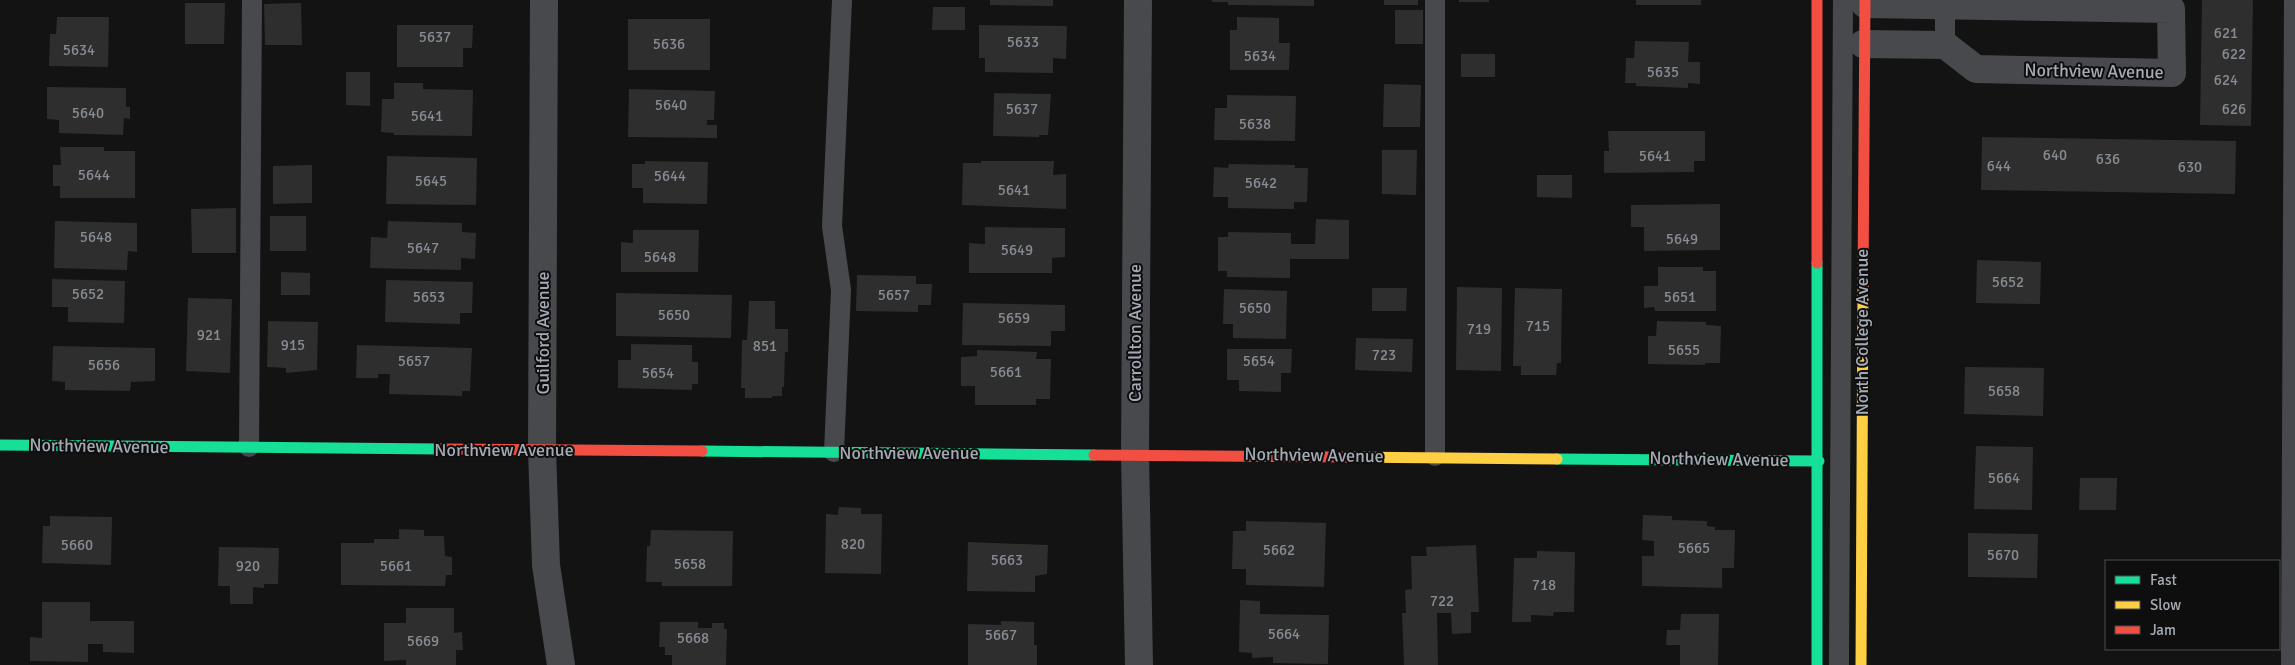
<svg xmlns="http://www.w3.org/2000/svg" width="2295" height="665" viewBox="0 0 2295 665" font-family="Signika,sans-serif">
<rect width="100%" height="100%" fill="#131314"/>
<path fill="#2e2e2f" d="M990,0H1053V6L990,5Z
M1212,0H1314V6L1228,5V2H1212Z
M1384,0H1418V5H1384Z
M1459,0H1489V2H1459Z
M1636,0H1701V5H1636Z
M2202,0H2253L2251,126L2200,125Z
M185,3H225L224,44H185Z
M301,3L302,45H265L264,4Z
M933,7H965V30H932Z
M1395,10H1423V44H1395Z
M57,17H109L108,67L49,66L50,34H56Z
M1237,17L1279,18V43H1290L1289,70H1230V30H1237Z
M628,19H710V70H628Z
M397,25H473L472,48H463V67H397Z
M979,25L1067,26L1066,59L1053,58V73L985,72V58H979Z
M1635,41L1689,42L1688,62H1700V84L1688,83V88L1636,86V83H1625L1626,58H1634Z
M1461,54H1495V77H1461Z
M346,72H370V106L346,105Z
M394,83H423V89L473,90L472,136L394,135V133L381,132L382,99H394Z
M1384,84L1421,85L1420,127H1383Z
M47,87L126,88V107H130V119L124,118L123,135L59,133V120L47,119Z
M629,89L715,91L714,120H707V125H717V138L628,137Z
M994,93L1051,94L1048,135H1039V137L993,136Z
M1227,95L1296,96L1295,141L1214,140L1215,108H1227Z
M1608,131H1705V161H1694V172L1604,173V151H1609Z
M1982,137L2236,141L2235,194L1981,190Z
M60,147H104V151H135V198H60V186H53V165H61Z
M1382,150H1417L1416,195L1382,194Z
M387,156L477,158L476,205L386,204Z
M645,161L708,162L707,204L643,203V188H632V164H645Z
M981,161H1054L1053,175L1066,174V209L962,205L963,163H981Z
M1229,164L1295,165V168H1308L1307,202H1294V209L1228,208V197H1213L1214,167L1228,168Z
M312,165V203L273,204V166Z
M1537,175H1572V198L1537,197Z
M1720,204V250L1644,251V227H1631V205Z
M236,208V253H192L191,209Z
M270,216H306V251H270Z
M1316,219L1349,220V259H1290V278L1227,277V271H1218V237H1228V232L1291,233V244H1315Z
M55,221L137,223V252L128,251L127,270L54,268Z
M388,221L462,223V232L476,233L475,259L461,258V270L370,268L371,237L387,238Z
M985,227L1065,228V257L1052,258V273H969V243L985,244Z
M633,230H699L698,272H621V242L633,243Z
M1977,260L2041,262L2040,304L1976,303Z
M1658,267H1703V271H1716V311H1655L1654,307L1644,308V286H1658Z
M281,272L310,273V295H281Z
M857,275L916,276V284H932L931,305H918V312L856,311Z
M52,279L125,281L124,323L68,322V307H52Z
M386,280L473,282L472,313H460V324L385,322Z
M1457,287L1502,288L1501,371L1456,370Z
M1372,288H1407L1406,311H1372Z
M1515,288L1562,289L1561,363H1557L1556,375H1521V366H1513Z
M1224,289L1287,291L1286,339L1233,338V324H1223Z
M616,293L732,295L731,338L616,336Z
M188,298L232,299L230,373L186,371Z
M749,301H775V329H788V352H785L784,387H782V396H772V398H745V388H741L742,340H747Z
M963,303L1065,305V331H1051V346L962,345Z
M268,321L318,322L317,370L286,373V368L267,367Z
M1657,321L1706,322V325L1721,326L1720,363H1705V365L1648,364V336H1656Z
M1356,338L1413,339L1412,372L1355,370Z
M631,344L692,345V362H698V384H692V390L618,388V360H631Z
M357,345L472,348L470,391H462V396L389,394L390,374H378V378H356Z
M53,346L155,348V381L131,382L130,391L65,390V382L52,381Z
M1227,349H1292L1291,373H1281V392L1239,391V380H1227Z
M977,350L1037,352L1036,359H1051L1050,399H1036V405H975V386H961V357L977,356Z
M1965,367L2044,368L2043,416L1964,414Z
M1976,446L2033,447L2032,510L1974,509Z
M2080,478H2117L2116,510H2079Z
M839,507L861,508V514H882L881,574L825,573L826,514L838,515Z
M1643,515L1672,516V520L1707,521V526L1715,527V530H1735L1734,568H1722V588L1642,586V556H1654V541L1642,540Z
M50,516L112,517L111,565L42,563L43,526H50Z
M1246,521L1326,523L1324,587L1246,585V569H1232L1233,531H1246Z
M399,529L424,530V536H444L445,556L452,557V575H446L445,586L341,585V543H374V539H399Z
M651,530L733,531L732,586H662V582H646L647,546H650Z
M1968,533L2038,534L2037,578L1968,577Z
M968,542L1048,545L1047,574L1035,576V592L967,591Z
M1476,545L1479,612H1471V633L1452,634L1451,613H1437L1438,665H1404L1402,613H1406L1405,590L1412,589L1411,556H1427L1426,547Z
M219,547L279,548L278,584H264V588L253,587V604H230V586H218Z
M1537,551L1575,552L1574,612H1554L1553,616L1531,615V622H1512L1514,558H1537Z
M1240,600L1260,601V614L1329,615L1328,664L1273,663V657L1252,658V653L1239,652Z
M42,602H90V621H134V653L103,652V644H88V662L30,661V637L42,638Z
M406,608H454V633L462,632L463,650H456V665H406V660L384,661V623H406Z
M1681,614H1719L1718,665H1680V645H1666L1667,630H1680Z
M1001,621L1034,622V645H1037V665H968V624L1001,625Z
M660,622H698V628H712V623H724V629H727L726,665H672V655H665V647H659Z"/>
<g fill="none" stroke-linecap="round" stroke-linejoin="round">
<path stroke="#48494c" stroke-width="20" d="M1945,45V5
M249,447L252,0
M834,452L841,290L832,226L842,0
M1435,456V0
M1839,665L1843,0
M2291,665L2294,0"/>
<path stroke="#48494c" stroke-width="28" d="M544,0L542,450L546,565L561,665
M1138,0L1135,454L1139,665
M1863,44L1945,45L1976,69L2172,73L2171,9L1865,4"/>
<path stroke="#16e098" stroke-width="11" d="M1817,263V665
M0,445L440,449
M702,451L1094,455
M1557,459L1819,461"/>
<path stroke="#ffcf43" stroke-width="11" d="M1347,457L1557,459
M1861,665L1863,286"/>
<path stroke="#f24e42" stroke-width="11" d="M1817,0V263
M1863,286L1865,0
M440,449L702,451
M1094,455L1347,457"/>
</g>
<g text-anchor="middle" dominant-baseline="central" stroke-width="4" stroke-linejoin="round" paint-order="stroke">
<g font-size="15" fill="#878c93">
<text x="2226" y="33">621</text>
<text x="435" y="37">5637</text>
<text x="1023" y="42">5633</text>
<text x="669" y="44">5636</text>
<text x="79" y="50">5634</text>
<text x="2234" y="54">622</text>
<text x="1260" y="56">5634</text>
<text x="1663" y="72">5635</text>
<text x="2226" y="80">624</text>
<text x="671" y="105">5640</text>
<text x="1022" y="109">5637</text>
<text x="2234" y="109">626</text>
<text x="88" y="113">5640</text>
<text x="427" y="116">5641</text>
<text x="1255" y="124">5638</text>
<text x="2055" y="155">640</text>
<text x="1655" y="156">5641</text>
<text x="2108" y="159">636</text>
<text x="1999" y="166">644</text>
<text x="2190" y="167">630</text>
<text x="94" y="175">5644</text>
<text x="670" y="176">5644</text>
<text x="431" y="181">5645</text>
<text x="1261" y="183">5642</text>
<text x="1014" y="190">5641</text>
<text x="96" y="237">5648</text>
<text x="1682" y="239">5649</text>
<text x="423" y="248">5647</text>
<text x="1017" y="250">5649</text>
<text x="660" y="257">5648</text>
<text x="2008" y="282">5652</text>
<text x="88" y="294">5652</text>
<text x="894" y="295">5657</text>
<text x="429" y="297">5653</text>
<text x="1680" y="297">5651</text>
<text x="1255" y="308">5650</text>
<text x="674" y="315">5650</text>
<text x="1014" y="318">5659</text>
<text x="1538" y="326">715</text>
<text x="1479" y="329">719</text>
<text x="209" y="335">921</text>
<text x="293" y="345">915</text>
<text x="765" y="346">851</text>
<text x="1684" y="350">5655</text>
<text x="1384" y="355">723</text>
<text x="414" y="361">5657</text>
<text x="1259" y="361">5654</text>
<text x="104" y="365">5656</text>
<text x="1006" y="372">5661</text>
<text x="658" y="373">5654</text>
<text x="2004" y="391">5658</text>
<text x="2004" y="478">5664</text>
<text x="853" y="544">820</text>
<text x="77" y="545">5660</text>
<text x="1694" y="548">5665</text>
<text x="1279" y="550">5662</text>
<text x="2003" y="555">5670</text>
<text x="1007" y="560">5663</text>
<text x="690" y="564">5658</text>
<text x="248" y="566">920</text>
<text x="396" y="566">5661</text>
<text x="1544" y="585">718</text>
<text x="1442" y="601">722</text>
<text x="1284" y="634">5664</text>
<text x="1001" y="635">5667</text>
<text x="693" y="638">5668</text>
<text x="423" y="641">5669</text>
</g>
<g font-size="18" fill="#a5abb4" stroke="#0e0e0f">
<text transform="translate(2094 71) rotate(1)">Northview Avenue</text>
<text transform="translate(1862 332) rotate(-90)">North College Avenue</text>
<text transform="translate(543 333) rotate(-90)">Guilford Avenue</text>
<text transform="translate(1135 333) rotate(-90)">Carrollton Avenue</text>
<text transform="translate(99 446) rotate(1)">Northview Avenue</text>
<text x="504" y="450">Northview Avenue</text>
<text x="909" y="453">Northview Avenue</text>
<text transform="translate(1314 455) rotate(1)">Northview Avenue</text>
<text transform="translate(1719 459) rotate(1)">Northview Avenue</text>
</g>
</g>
<rect x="2105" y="560" width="175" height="90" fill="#0e0e0f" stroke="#4a4d51"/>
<rect x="2115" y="576" width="25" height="8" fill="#16e098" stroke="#4a4d51"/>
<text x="2150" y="585" font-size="15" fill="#a5abb4">Fast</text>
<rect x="2115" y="601" width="25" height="8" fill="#ffcf43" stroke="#4a4d51"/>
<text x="2150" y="610" font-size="15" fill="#a5abb4">Slow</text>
<rect x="2115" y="626" width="25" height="8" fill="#f24e42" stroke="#4a4d51"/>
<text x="2150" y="635" font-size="15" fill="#a5abb4">Jam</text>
</svg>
